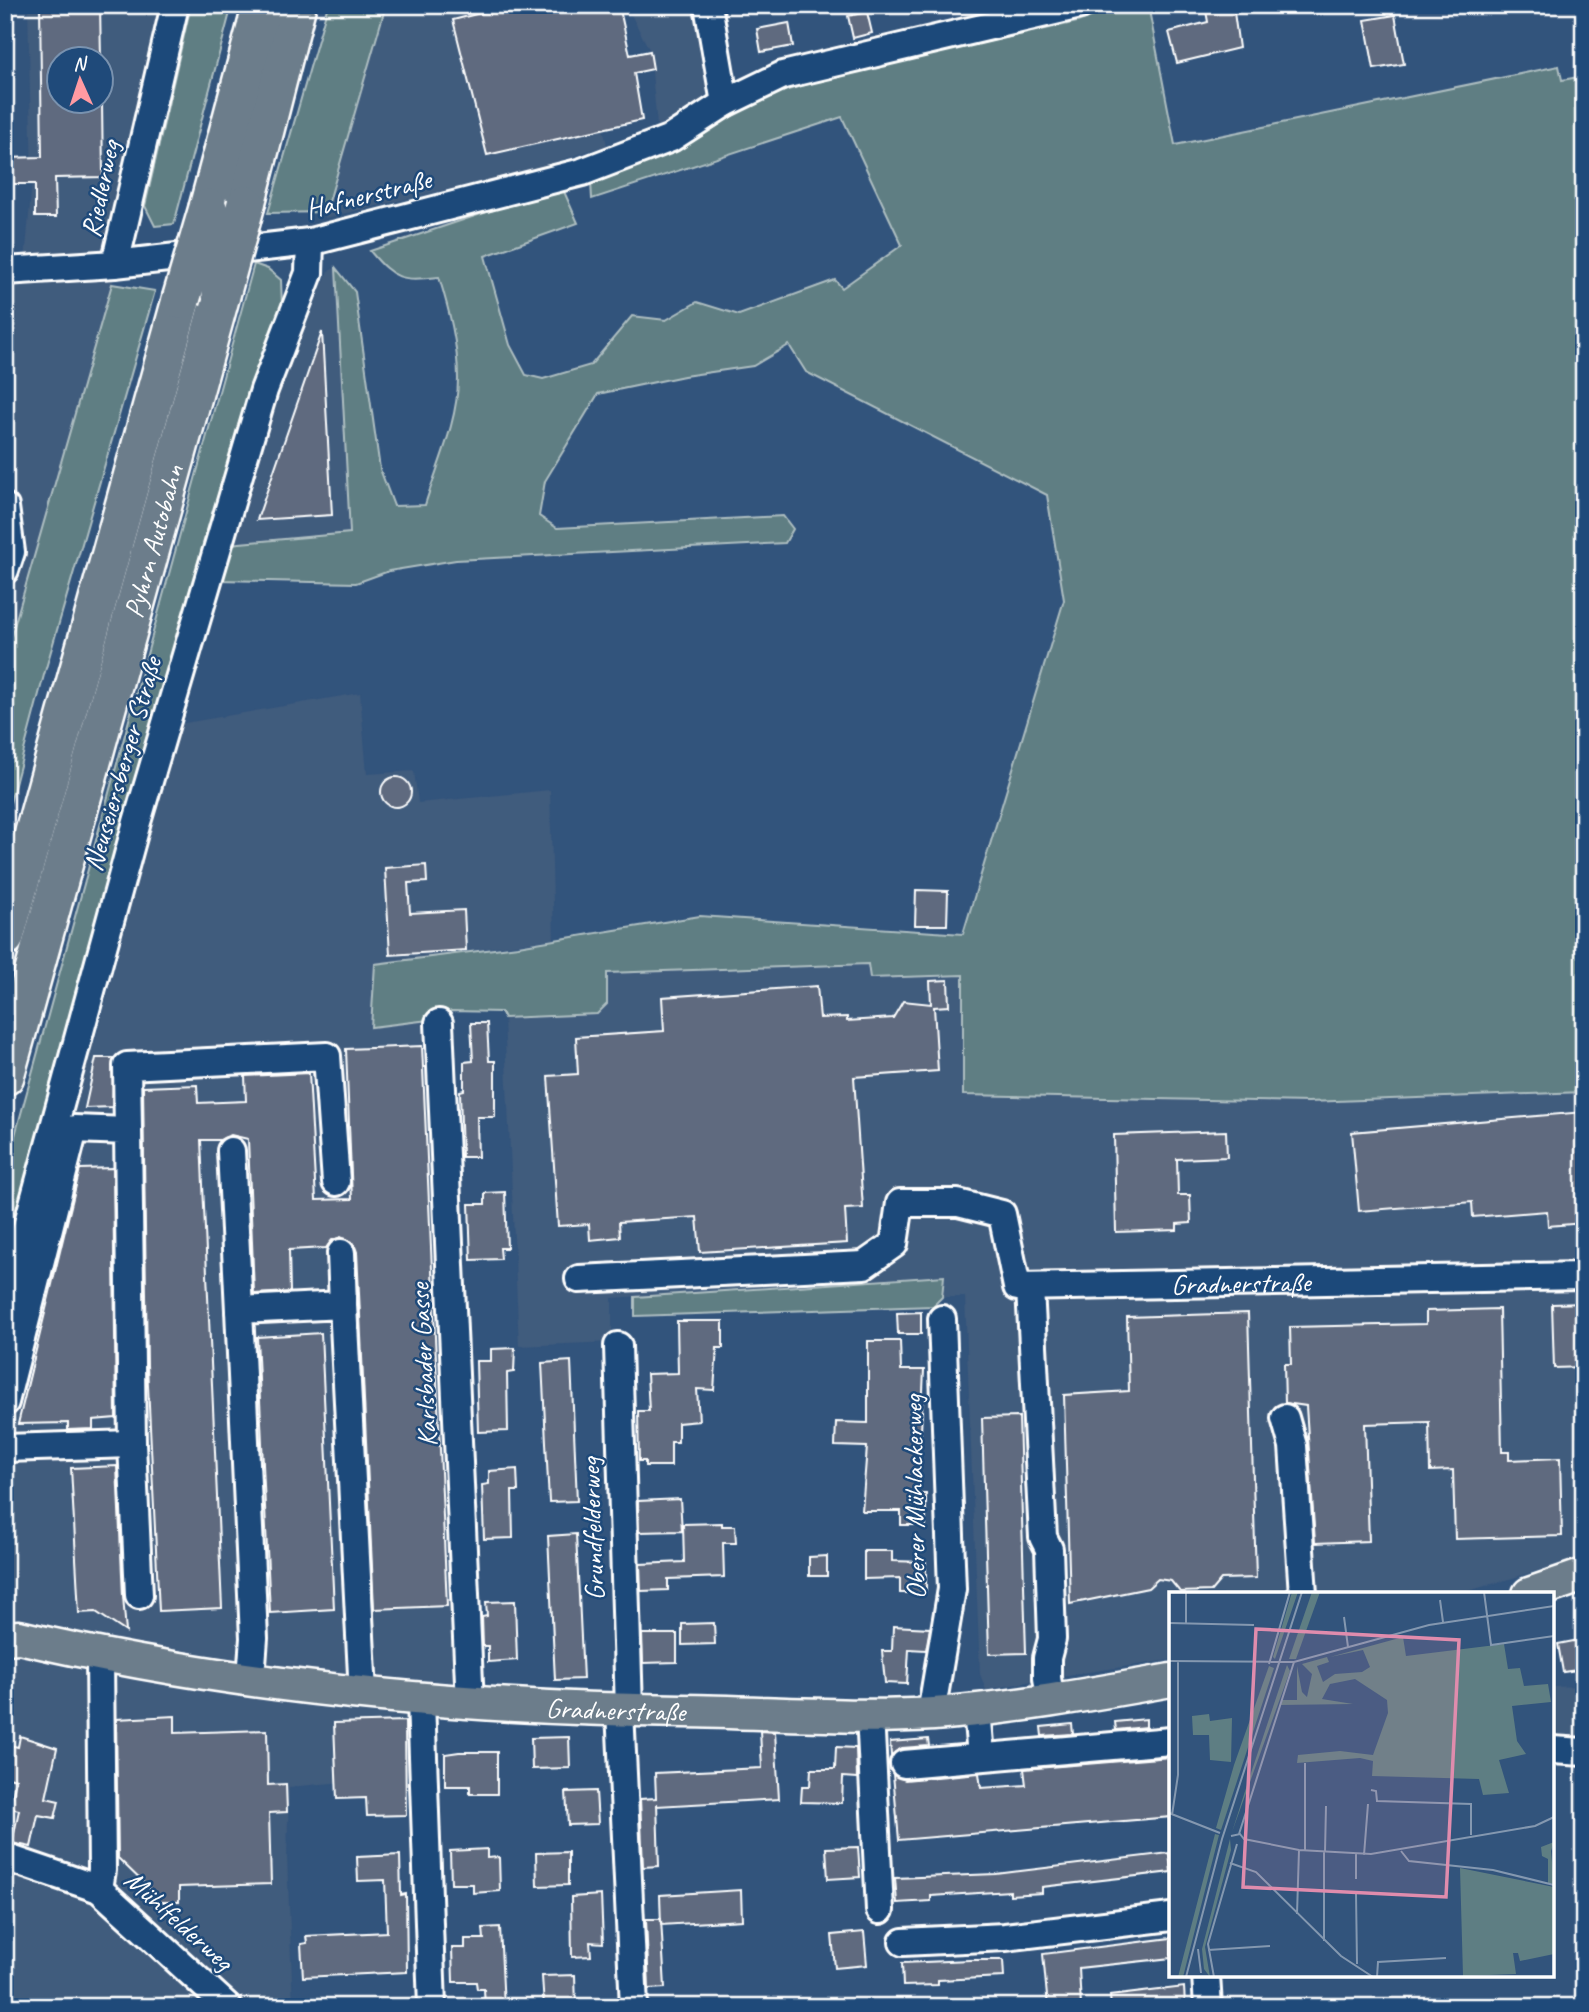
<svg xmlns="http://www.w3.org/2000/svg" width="1589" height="2012" viewBox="0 0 1589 2012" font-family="Caveat,sans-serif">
<rect width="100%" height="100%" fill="#32547c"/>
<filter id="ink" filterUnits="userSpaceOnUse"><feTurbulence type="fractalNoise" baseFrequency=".0143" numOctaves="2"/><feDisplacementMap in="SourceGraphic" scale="14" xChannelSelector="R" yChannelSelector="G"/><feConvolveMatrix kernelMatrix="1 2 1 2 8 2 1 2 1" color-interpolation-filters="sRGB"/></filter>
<g filter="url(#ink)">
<path fill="#405b7d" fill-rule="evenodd" d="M28,5H191L145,206L112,284L5,658V280L23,283L32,181ZM60,60H102V102H60Z
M386,5H574L607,145L528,171L325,218Z
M626,5H711L721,80L686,114L657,126L650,51Z
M336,268L350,533L229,544L249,473L280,390L328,271Z
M360,693L367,774L414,771L418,803L550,790L554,939L375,964L451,1011L477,1707L424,1703L419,1775L289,1787L287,1857L293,2007H5V1172L45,1029L95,1042L179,724Z
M868,964L870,978L962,975L963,1095L1308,1102L1584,1092V1435L1574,1437L1584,1503V1557L1458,1594H1171V1660L1047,1678L986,1690L980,1674L965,1297H942L943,1276L612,1298V1342L519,1346L504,1018L597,1014L607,1004L606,973Z
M1584,1686V1763L1552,1762V1687Z"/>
<path fill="#5e7e83" stroke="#aebec1" stroke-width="2" d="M191,5H232L174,224L155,226L145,206Z
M328,5H386L326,212L268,213Z
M1125,5H1148L1175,145L1559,66L1562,80L1584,76V1092L1308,1102L963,1095V975L870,978L868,964L607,973V1004L597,1014L504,1018L501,1012L451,1011L445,1018L371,1027L375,964L518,946L700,916L963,934L1064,600L1047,495L806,372L789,345L753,366L684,376L598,394L545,481L539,516L557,528L783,516L793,529L785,543L456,560L389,571L356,583L220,580L229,544L350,533L336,268L355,292L380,469L394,506L425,505C437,466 458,421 458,379C458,343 449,310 439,277C401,281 394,280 370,251L562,187L578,223L485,256L510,345L526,375L543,379L591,365L632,316L666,320L697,302L739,315L835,280L842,288L902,245L842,117L592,199L591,182L698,138L760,98L846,73L1077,22Z
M254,264L268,269L281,280L282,307L5,1269V1172Z
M112,284L155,291L44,675L5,822V658Z
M944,1276L942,1297L933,1306L635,1316V1297Z"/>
<path fill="#5f6b7f" stroke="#fff" stroke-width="2" d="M40,5H100L101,60H60V102H102L103,177L55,178L56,217H35V184H5V158L42,157Z
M495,5H619L630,55L650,51L653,69L634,73L642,120L487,155L453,20L496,9Z
M1205,5H1233L1239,48L1177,63L1169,32L1208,22Z
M867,12L872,33L853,38L848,16Z
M1395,15L1404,64L1374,69L1365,20Z
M789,23L793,46L761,52L757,29Z
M322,332L332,515L257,520L279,456Z
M381 792a15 15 0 1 1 30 0a15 15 0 1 1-30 0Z
M426,865L427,882L408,883L410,913L464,910L466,950L390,955L385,868Z
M916,890L948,891L947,925H915Z
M948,980L949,1006L934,1007L938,1071L854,1077L863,1208L845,1209L847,1243L700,1252L697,1217L619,1222L620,1237L590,1240L589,1224L558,1226L548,1076L578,1074L576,1037L664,1031L662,997L817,986L820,1018L847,1017V1021L893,1018L903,1001L931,1004L930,981Z
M471,1023H487L489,1061H495V1117H477L478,1157H462L460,1091L464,1090V1062L473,1061Z
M422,1046L447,1606L374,1609L357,1252L354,1244L341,1237L332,1240L326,1248L289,1250L290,1292L254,1294L248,1139L231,1135L220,1140H201L222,1608L159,1611L147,1365L143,1087L197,1085L198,1103L246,1101L245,1076L309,1073L316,1200L352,1199L346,1049Z
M96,1058H114L112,1107L85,1108Z
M1584,1112V1223L1548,1226L1547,1211L1473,1217L1472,1202L1359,1211L1352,1132Z
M1226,1131L1227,1157L1177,1159L1178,1195H1190L1191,1223L1177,1224V1230L1116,1232L1114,1135Z
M113,1168L116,1418L93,1420V1429L68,1430V1423L18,1424L80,1169Z
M505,1192L507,1248H500L501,1259L471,1260L469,1204H485V1193Z
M1584,1303V1367L1554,1368L1552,1304Z
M1499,1309L1502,1452H1509V1460L1560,1458L1562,1536L1455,1539L1453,1470L1430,1471L1429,1422L1365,1424L1369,1541L1315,1543L1306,1406L1285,1403L1284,1364H1291L1290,1327L1426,1324V1311Z
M921,1312V1334H898L897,1313Z
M1248,1313L1256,1578L1221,1579L1211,1591L1180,1592L1171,1581L1158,1579L1148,1588L1070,1604L1064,1395L1129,1391L1127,1317Z
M677,1321H723V1348H717L714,1390L697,1389L699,1421L678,1423V1442H671V1466H645V1461H639L638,1411H649L647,1374L678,1373Z
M321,1333L334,1609L270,1613L257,1337Z
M868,1341H900L901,1370H924L918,1494H926V1525H901V1511H862L867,1447L835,1446L836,1422L868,1423Z
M515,1348L514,1372L507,1373L508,1431L478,1432L476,1361H491V1349Z
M571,1361L577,1501L549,1502L542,1363Z
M1019,1417L1026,1653L989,1654L982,1418Z
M117,1466L123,1596L126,1632L96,1612L79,1613L71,1468Z
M517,1469L518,1491H512L513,1538L484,1539L482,1485L489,1484V1471Z
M680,1499L682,1531L639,1532L638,1501Z
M722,1523V1526H735L736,1543H723L724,1577L668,1579V1590L641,1591L640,1564L684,1562L683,1524Z
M576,1534L583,1679L555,1680L548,1536Z
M864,1551H892V1561L926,1562V1593H900V1578L864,1579Z
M827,1556V1576H809V1557Z
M515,1601L517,1660L488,1662V1646H483L482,1617L487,1616L486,1602Z
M714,1623L715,1644L682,1645V1624Z
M893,1626L930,1628L926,1650L909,1649L907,1684L885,1683L882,1651H892Z
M642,1634H677V1662L643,1663Z
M1584,1639V1669L1563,1672L1558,1644Z
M175,1716V1733L267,1730L268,1785L286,1784L287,1812L269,1813L271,1884L179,1887V1902H155L153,1892L118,1858L116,1719Z
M1146,1719V1727L1116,1730L1115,1722Z
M405,1721L406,1815L367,1816L366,1798L337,1799L334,1723Z
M1072,1724L1073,1734L1042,1736L1041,1727Z
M760,1731L775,1732L779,1799L657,1806V1803L659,1866L643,1867L640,1799L656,1798L655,1773L762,1768Z
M20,1736L57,1748L46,1798L59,1801L55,1818L38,1815L31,1847L12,1843L19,1810L10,1808L16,1779L5,1776V1744L18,1747Z
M569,1737L570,1768L532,1769L531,1738Z
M928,1739L929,1746L902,1748L891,1756L890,1742Z
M836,1747L856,1748L857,1778L843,1777L842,1803L801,1802L802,1786H810L811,1769H835Z
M459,1752H497V1794H470V1786H445V1754Z
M1171,1757V1817L899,1840L893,1774L905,1780L979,1773L981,1788L1026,1785L1024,1769Z
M596,1791L598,1824L568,1825L566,1792Z
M858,1847L860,1877L828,1879L826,1848Z
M487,1849V1858L499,1857L500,1891L473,1893V1884H451L450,1851Z
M568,1852V1885L537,1886L536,1853Z
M1169,1853L1171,1872L1042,1887V1893L1010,1895V1891L931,1896V1901L897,1903L895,1878L996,1874Z
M400,1855L401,1895L406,1894L407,1972L303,1977L301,1944L307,1943L306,1936L387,1932L385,1880L358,1881L357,1857Z
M741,1890L742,1920L661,1925L660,1895Z
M601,1895L603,1943L590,1942L591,1956L572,1957L571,1897Z
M646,1919H661L665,1988L649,1989Z
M500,1927L504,2007H485L484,1989H477L476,1982H453L452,1948H465V1939H484L483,1928Z
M864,1932L867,1965L835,1968L832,1935Z
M1171,1938V1958L1079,1968L1081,2007H1048L1043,1954Z
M970,1960H1003L1004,1977L938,1980V1985L903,1986L902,1963Z
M575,1975L576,2005L544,2007L542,1976Z
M1184,1987L1185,2004L1111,2007L1110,1996Z"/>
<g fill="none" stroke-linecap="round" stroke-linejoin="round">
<g stroke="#fff" stroke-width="32">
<g id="minor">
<path d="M708,5L725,103"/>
<path d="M115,264L175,5"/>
<path d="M5,271L115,264L310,242L582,172L671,138L725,103L783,75L1080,5"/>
<path d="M5,507L11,552L5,570"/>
<path d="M439,1023L470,1704"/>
<path d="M128,1131L127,1066L327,1056L336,1182"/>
<path d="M231,1151L239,1310"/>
<path d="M341,1253L343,1305"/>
<path id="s1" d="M579,1279L864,1265L894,1244L900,1203H958L1002,1214L1017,1287L1584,1276"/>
<path d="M1030,1288L1043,1537L1049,1549L1052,1639L1047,1658V1678L1051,1701"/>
<path d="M5,1307L137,822L264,390L309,273L310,242"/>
<path d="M618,1346L629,1710"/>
<path d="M5,1402L74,1129L128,1131L132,1444L139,1595"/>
<path d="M1285,1418L1293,1446L1303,1594"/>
<path d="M5,1448L132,1444"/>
<path d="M251,1678L254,1638L239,1310L343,1305L363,1694"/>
<path d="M421,1701L432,2007"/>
<path d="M620,1710L634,2007"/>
<path d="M977,1710L981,1756"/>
<path d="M870,1714L880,1910"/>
<path d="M931,1714L952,1589L942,1319"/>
<path d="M1552,1750L1584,1752"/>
<path d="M904,1764L1171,1741"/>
<path d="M5,1857L99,1889L228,2007"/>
<path d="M99,1889L102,1870L100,1656"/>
<path d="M903,1942L1005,1937L1171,1917"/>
<path d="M1206,1975L1208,2007"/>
</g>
</g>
<g stroke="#fff" stroke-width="37">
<g id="major">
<path d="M1529,1594L1584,1575"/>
<path id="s2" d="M5,1638L19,1637C237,1688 460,1708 683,1711C766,1712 851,1719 934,1714C1014,1708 1092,1694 1171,1680"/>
</g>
</g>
<g stroke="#fff" stroke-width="42">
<g id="highway">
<path d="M246,204L297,5"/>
<path d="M208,208L262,5"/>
<path d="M5,937L181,300"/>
<path id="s3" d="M5,1076L221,295"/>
</g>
</g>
<use href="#minor" stroke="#1f4a7a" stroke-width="26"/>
<use href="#major" stroke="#6c7d8b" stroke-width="32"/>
<use href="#highway" stroke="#6c7d8b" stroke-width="37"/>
<g stroke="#fff" stroke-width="42" stroke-linecap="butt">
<path id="highway-bridge" d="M221,295L246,204
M181,300L208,208"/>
</g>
<use href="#highway-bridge" stroke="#6c7d8b" stroke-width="37"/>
</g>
</g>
<g text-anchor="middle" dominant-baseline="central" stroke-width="5" stroke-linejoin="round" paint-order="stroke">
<g font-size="28" fill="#fff" stroke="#1f4a7a">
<text transform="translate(100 189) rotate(-78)">Riedlerweg</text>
<text transform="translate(368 194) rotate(-14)">Hafnerstraße</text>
<text stroke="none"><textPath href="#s3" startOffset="555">Pyhrn Autobahn</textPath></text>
<text transform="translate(122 764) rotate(-74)">Neuseiersberger Straße</text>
<text stroke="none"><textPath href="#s1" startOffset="765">Gradnerstraße</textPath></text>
<text transform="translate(423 1365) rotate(-93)">Karlsbader Gasse</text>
<text transform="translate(914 1497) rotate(-91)">Oberer Mühlackerweg</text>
<text transform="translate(592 1529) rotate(-92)">Grundfelderweg</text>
<text stroke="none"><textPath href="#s2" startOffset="616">Gradnerstraße</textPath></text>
<text transform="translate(179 1920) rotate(42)">Mühlfelderweg</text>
</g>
</g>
<g transform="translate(1169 1592)">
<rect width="385" height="385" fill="#32547c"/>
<path d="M123,0H129L106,67L104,65ZM143,0H151L127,67H120ZM234,45L237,64L335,52L339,77L351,76L355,94L379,92L382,110L343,114L348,149L357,162L330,168L340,201L314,203L310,187L203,184L204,169L191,166L128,171L129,163L171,159L204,163L219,121L218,108L186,87L161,92L153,107L184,112L111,113L113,108H128V74L133,100L138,105L143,82L133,72L158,65L160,70L148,74L154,90L166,82L193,80L201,75L194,58L161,65ZM118,73L121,79L63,240L78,193ZM100,74L105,76L52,238L47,236L65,173ZM40,122L41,129L63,126L62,170L41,168L40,143H24L23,124ZM46,242L50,243L14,385H9ZM61,247L62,258L36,355L41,385L35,377L33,357ZM385,250L382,259L385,292L379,291V267L373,264L372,255ZM291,276L385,295V362L351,369L349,361H344L347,382L294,384Z" fill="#5e7e83"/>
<path fill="none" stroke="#8498b0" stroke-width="2" d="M17,0V31M269,0H296M315,0L322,53L385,44M271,8L274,30M175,25L179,55M0,31L85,33M0,69L125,70L260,33L385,14M100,72L121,0M202,198L207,199L208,209L302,212V243M0,221L51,241M3,223L9,183V70M70,242L125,70M62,244L71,242L75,247L130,258L202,262L366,234L385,225M136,258V171M232,259L240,269L324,278L385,293M156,260L157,214M195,263L199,212M61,271L87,280L172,364L204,385M187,287V262M187,301L188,372M128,322L130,258M155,349V260M29,357L32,381M39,358L101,354M17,385L53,247L133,0M45,385L39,352L68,252M208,385L209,370L277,366"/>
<path fill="#e08cad" fill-opacity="0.15" stroke="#e08cad" stroke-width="3.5" d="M87,37L290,48L277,305L74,295Z"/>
<rect width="385" height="385" fill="none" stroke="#fff" stroke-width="3.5"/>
</g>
<rect width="1589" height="2012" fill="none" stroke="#1f4a7a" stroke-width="28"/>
<rect x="14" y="14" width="1561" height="1984" fill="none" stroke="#fff" stroke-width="2.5" filter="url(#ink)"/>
<g transform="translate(80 80) rotate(357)"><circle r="33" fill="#1f4a7a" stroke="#7992af" stroke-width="2"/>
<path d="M0-5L12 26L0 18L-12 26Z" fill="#ff9aa2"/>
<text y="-10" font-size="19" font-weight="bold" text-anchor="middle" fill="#ffffff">N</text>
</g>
</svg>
